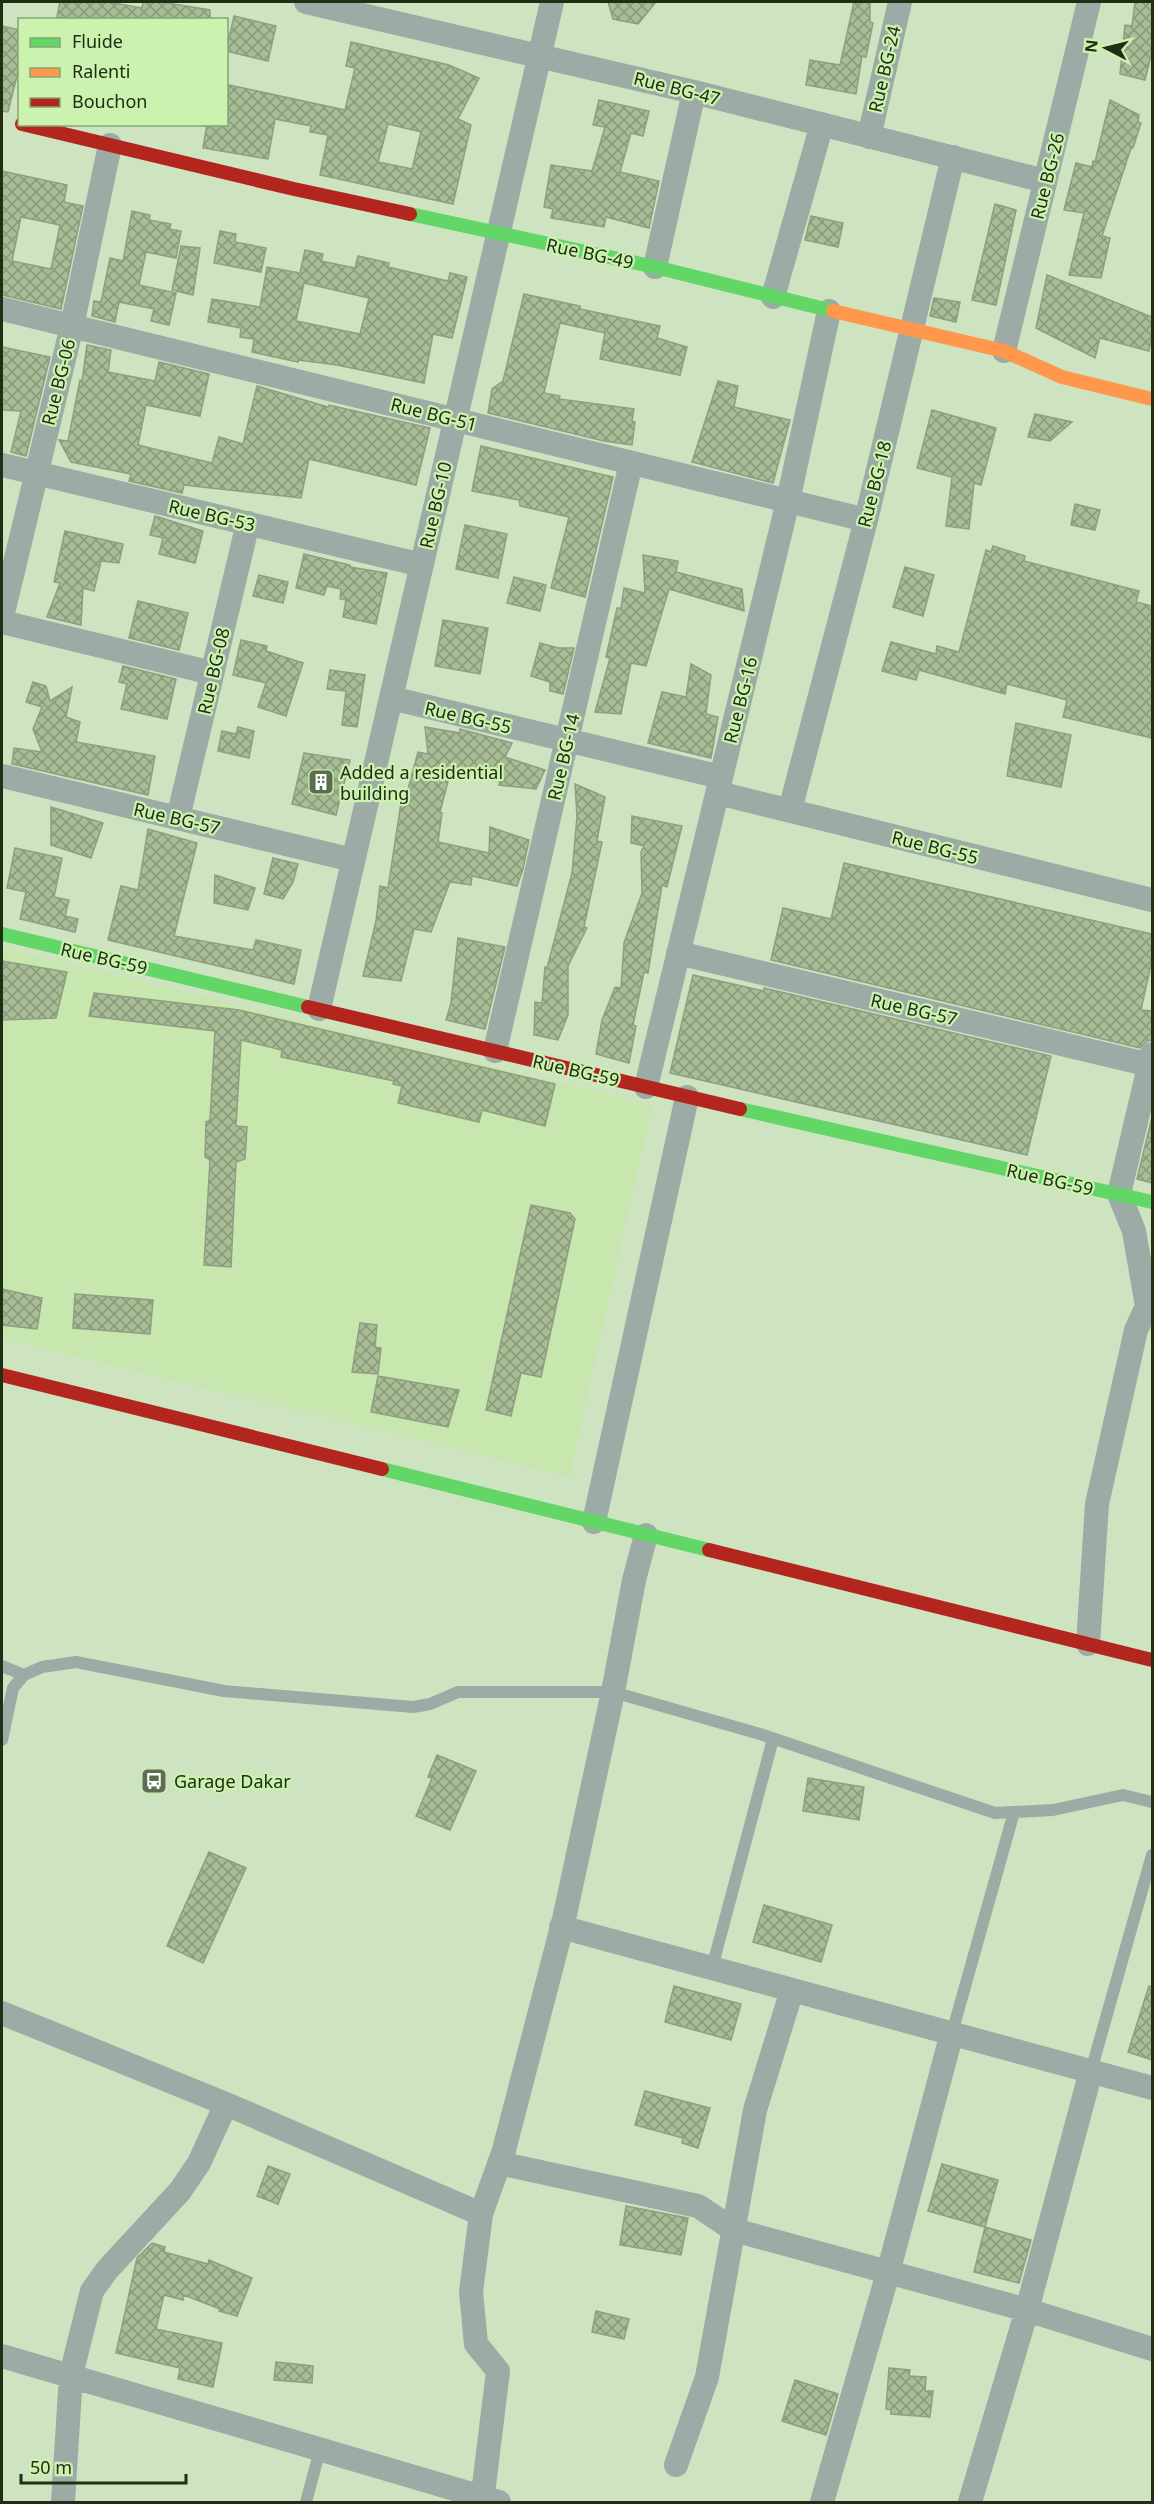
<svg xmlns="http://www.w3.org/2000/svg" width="1154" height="2504" viewBox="0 0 1154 2504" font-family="'Noto Sans',sans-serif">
<defs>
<pattern id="building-cross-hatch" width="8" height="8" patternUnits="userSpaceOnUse" patternTransform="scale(1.5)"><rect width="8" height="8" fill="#a8bc96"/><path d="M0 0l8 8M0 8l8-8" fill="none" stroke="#889979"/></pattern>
</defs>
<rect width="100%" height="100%" fill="#cee3bf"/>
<path fill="#c7e7ae" d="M2,948L652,1105L569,1477L2,1338Z"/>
<path fill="url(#building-cross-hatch)" stroke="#8f9e82" stroke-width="1.5" fill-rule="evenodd" d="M60,2H108L142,8L143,2H161L210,10V20H69L57,17Z
M608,2H656L638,24L613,19Z
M854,2H870V22L873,23L866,57L862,56L856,94L806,85L810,60L840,65Z
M1135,2H1152V51L1145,80L1120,74L1125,25L1132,26Z
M234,16L276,26L268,61L226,51Z
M2,26L20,30V64L8,112L2,111Z
M351,42L449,65L479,78L458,119L471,125L453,204L320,175L328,135L310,132L311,126L275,119L268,159L203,148L207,124H226L229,85L345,110L355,68L346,66ZM388,124L421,132L412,169L378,162Z
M599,100L649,111L643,136L631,133L620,172L659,181L649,228L606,217L604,227L551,218L553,209L544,207L551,165L592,171L605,127L593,125Z
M1110,100L1139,115L1138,122L1141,123L1133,148H1131L1102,236L1110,238L1101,278L1069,275L1084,213L1064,210L1076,163L1092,167L1093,161L1095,162Z
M2,171L67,185L64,202L83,206L61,309L2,295ZM21,217L60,225L51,269L12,261Z
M995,204L1016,210L996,305L972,300Z
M132,211L150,215L149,220L171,224L169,229L181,231L176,258L146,252L139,285L176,293L169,325L151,321L154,309L119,302L115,322L92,316L94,301L101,302L110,258L123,261Z
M811,216L843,223L838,247L805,240Z
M220,231L236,234L235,242L266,248L261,272L214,263Z
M181,246L200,248L193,295L172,290Z
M305,250L323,254L321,261L355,268L358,256L389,263L388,267L448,281L450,273L467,277L452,338L433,334L424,383L337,365L298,360V362L252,352L254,339L240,337L241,328L208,322L212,299L260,307L267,267L300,273ZM304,283L369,298L360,334L296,321Z
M1047,275L1152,317V335L1149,351L1100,338L1095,358L1036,328Z
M524,294L580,306V309L660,326L657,338L687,347L680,375L600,359L605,333L560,323L544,393L560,396L559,399L634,409L632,421L635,422L632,445L604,441L488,413L492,389L503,381Z
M934,298L960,302L956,322L930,316Z
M87,345L111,350L108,372L155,381L159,362L209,374L200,416L146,405L138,445L212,463L219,437L243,444L257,386L328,407L329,405L430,428L416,485L309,459L301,498L184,485L182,493L129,481L131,474L71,462L59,440L68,441L80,380L82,381Z
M2,347L50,357L26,456L11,452L21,411L2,410Z
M718,381L738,386L734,407L790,420L773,483L692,462Z
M932,410L996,428L981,485L974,483L969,529L946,526L952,477L917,468Z
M1035,414L1072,422L1050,441L1028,437Z
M481,446L613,477L585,597L551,588L569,517L520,506L519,500L472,491Z
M1075,504L1100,510L1095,530L1071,525Z
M155,516L203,531L195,563L159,554L163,538L150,535Z
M465,525L507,534L498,578L456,569Z
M65,531L123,544L119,563L101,561L94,591L83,588L81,625L47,617L60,583L54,582Z
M993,546L1025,556L1024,561L1139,591L1136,602L1152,606V738L1063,717L1067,700L1007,684L1005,694L919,670L916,680L882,671L891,642L936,654L937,646L959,652L986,550L991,552Z
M304,554L350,565V567L387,573L376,624L343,617L346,600L340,599L341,589L327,586L324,595L296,588Z
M643,555L678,561L676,572L742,589L744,611L669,589L646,666L631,663L621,714L595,712L610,658L606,657L617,608H621L624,588L645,593Z
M905,567L934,575L923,616L893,607Z
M259,575L288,582L283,603L253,596Z
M514,577L546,585L540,611L507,603Z
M138,601L188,613L179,650L129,638Z
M443,620L488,628L480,674L435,666Z
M241,640L267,646L266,651L303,663L286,716L258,707L266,683L233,675Z
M540,643L558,648H574L563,694L550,691V682L531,676Z
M691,664L711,675L706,714L718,717L711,758L648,743L662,692L686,697Z
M123,666L176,679L167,719L121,709L127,684L119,682Z
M330,670L365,675L357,727L342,725L346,691L327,689Z
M33,682L46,686L50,701L72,687L66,717L80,722L76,742L155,756L148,795L12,764L14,748L42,752L33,729L42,707L26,702Z
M1016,723L1071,735L1061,787L1007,776Z
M238,727L254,731L249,758L218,751L222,731L236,734Z
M425,727L460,733V729L512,743L505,757L545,770L536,789L499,785L500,781L452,766L440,812L442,813L438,842L489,853L490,827L529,840L523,869L517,886L472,876L471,885L450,882L431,932L414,929L401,981L363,976L376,921L380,886L388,888L401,803L404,804L418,752L428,754Z
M304,753L350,760L336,815L292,804Z
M575,784L605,797L597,841L602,842L584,927L587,928L568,966V1015L558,1040L534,1035L535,1002L542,1003L545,967L547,968L572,873L577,817Z
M51,807L103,823L91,858L51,845Z
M632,816L682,826L667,887L662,885L648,973L644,972L633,1025L636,1026L629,1063L596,1054L602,1020L615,987L621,988L624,943L642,893L641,852L644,846L631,843Z
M148,829L197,843L174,936L253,950L256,940L301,950L294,984L108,940L121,886L138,890Z
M15,848L62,858L54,897L69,900L65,916L78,919L75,932L20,919L26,892L7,888Z
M273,858L298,864L293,882L283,899L264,894Z
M844,863L1152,934V960L1141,1010L1152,1011V1040L1147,1041L1140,1048L771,960L783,908L831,919Z
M215,875L255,888L248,910L214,903Z
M458,938L505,947L485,1029L446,1020L451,1003Z
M2,961L67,972L56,1018L2,1020Z
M693,975L764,991V988L1051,1056L1027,1155L670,1073Z
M94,993L239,1010L555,1084L545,1126L482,1110L479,1122L398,1103L402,1086L393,1084L394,1081L281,1057L282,1050L241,1040L236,1126L247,1127L245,1159L236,1162L231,1267L204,1265L210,1160L205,1157L206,1122L210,1120L215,1031L89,1016Z
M1152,1117V1183L1137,1179Z
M531,1205L570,1213L575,1219L541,1377L521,1373L511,1416L486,1410Z
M2,1289L42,1298L37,1329L2,1325Z
M75,1294L153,1300L150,1334L73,1328Z
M360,1323L377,1325L375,1347L381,1348L378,1374L352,1372Z
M378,1376L459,1390L448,1427L371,1412Z
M437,1755L476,1771L450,1830L416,1816L432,1778L428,1777Z
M808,1778L864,1787L859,1820L803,1811Z
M209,1852L246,1868L203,1963L167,1946Z
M764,1905L832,1925L821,1962L753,1942Z
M674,1986L741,2004L731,2040L665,2022Z
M1149,1986L1152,1987V2060L1128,2052Z
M645,2091L710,2108L698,2148L682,2143L683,2138L635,2125Z
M942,2164L998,2180L985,2227L928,2211Z
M268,2166L290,2174L278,2204L257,2196Z
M626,2206L688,2218L681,2255L620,2245Z
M985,2227L1031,2240L1019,2283L974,2272Z
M152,2243L165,2247L164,2252L208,2264L209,2260L252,2278L237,2316L219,2311L220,2309L184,2295L183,2300L164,2295L156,2329L222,2343L213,2387L178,2379L180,2368L116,2353L137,2258Z
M596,2311L629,2319L624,2339L592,2332Z
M276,2362L313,2366L312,2383L274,2380Z
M889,2368L910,2370L909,2376L926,2377L925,2391H933L930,2417L891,2414V2410L886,2409Z
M795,2380L838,2394L826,2435L782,2421Z"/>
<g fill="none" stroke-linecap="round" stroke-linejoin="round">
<path stroke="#9caba5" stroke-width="12" d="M2,1666L24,1675
M2,1740L13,1688L24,1675L42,1667L76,1662L224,1691L413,1707L430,1704L458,1692H613L760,1734L995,1813L1053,1810L1123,1795L1152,1802
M712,1968L773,1739
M952,2033L1014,1812
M1091,2071L1152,1855
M306,2502L320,2450"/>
<path stroke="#9caba5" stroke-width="24" d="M306,2L694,92L1045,181
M869,137L900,2
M655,267L694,92
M773,297L822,124
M2,309L866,520
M1004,351L1089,2
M2,465L422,565
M2,617L72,326L110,145
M2,622L212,673
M391,698L721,777
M2,776L353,860
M718,793L1152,900
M790,810L866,520L953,157
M178,818L248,523
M678,953L1150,1065
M319,1009L552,2
M495,1051L631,463
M646,1087L788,501L829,311
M594,1522L687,1097
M1088,1644L1097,1504L1136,1330L1147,1306L1134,1231L1119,1194L1152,1054
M561,1927L1152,2088
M2,2013L226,2104L481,2214
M499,2163L698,2206L734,2230L1027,2310L1152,2349
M2,2356L499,2502
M676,2465L707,2377L755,2110L792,1990
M63,2502L71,2375L92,2291L107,2270L180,2191L199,2163L226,2104
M482,2502L498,2371L476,2344L471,2292L481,2214L504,2150L564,1919L613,1692L634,1580L646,1535
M822,2502L888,2273L952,2033
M970,2502L1027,2310L1091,2071"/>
<path stroke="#63d668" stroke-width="14" d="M410,214L655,267L833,311
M2,934L308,1007
M740,1109L1152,1202
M382,1469L709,1550"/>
<path stroke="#ff974d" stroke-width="14" d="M833,311L1004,351L1062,377L1152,399"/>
<path stroke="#b3261e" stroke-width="14" d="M22,124L294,189L410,214
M308,1007L740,1109
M2,1375L382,1469
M709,1550L1152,1660"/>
</g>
<defs>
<g id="building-square" transform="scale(1.35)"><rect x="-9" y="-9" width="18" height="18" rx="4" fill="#5d6d50" stroke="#ccf2b0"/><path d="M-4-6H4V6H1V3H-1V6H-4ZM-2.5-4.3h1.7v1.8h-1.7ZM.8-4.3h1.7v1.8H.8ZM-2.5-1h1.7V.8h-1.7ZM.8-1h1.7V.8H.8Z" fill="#fff"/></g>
<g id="bus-square" transform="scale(1.35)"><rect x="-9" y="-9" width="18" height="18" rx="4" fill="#5d6d50" stroke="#ccf2b0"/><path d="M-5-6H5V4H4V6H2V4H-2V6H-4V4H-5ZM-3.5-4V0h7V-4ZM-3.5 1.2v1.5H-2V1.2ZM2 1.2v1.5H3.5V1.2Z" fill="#fff"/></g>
</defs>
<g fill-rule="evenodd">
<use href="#building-square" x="321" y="782"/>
<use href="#bus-square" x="154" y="1781"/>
</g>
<g text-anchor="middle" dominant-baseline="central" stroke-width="4.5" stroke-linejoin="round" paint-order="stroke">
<g font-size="18" fill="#202e14" stroke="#ccf2b0">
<text transform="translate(884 69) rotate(-77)">Rue BG-24</text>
<text transform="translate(677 88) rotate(14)">Rue BG-47</text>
<text transform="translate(1047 176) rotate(-76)">Rue BG-26</text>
<text transform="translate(590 253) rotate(12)">Rue BG-49</text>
<text transform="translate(58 382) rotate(-76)">Rue BG-06</text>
<text transform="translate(434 414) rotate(14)">Rue BG-51</text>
<text transform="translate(874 484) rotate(-76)">Rue BG-18</text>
<text transform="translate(435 505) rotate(-77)">Rue BG-10</text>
<text transform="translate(212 515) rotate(13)">Rue BG-53</text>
<text transform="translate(213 671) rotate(-77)">Rue BG-08</text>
<text transform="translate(740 700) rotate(-76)">Rue BG-16</text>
<text transform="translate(468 717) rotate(13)">Rue BG-55</text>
<text transform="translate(563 757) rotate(-77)">Rue BG-14</text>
<text transform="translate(177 818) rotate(13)">Rue BG-57</text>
<text transform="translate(935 847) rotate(14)">Rue BG-55</text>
<text transform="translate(104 958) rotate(13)">Rue BG-59</text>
<text transform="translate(914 1009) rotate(13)">Rue BG-57</text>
<text transform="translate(576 1070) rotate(13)">Rue BG-59</text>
<text transform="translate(1050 1179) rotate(13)">Rue BG-59</text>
</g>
<g font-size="18" fill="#202e14" stroke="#ccf2b0" text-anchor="start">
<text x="340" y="772">Added a residential<tspan x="340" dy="21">building</tspan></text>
<text x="174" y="1781">Garage Dakar</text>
</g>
</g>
<rect width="1154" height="2504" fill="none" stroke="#202e14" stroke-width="6"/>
<rect x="18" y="18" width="210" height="108" fill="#ccf2b0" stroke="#87a472" stroke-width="1.5"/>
<rect x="30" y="38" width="30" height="9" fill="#63d668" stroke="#87a472" stroke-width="1.5"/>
<text x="72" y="48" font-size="18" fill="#202e14">Fluide</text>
<rect x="30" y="68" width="30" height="9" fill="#ff974d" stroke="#87a472" stroke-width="1.5"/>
<text x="72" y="78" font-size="18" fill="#202e14">Ralenti</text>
<rect x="30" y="98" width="30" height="9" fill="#b3261e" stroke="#87a472" stroke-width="1.5"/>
<text x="72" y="108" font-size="18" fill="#202e14">Bouchon</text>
<g transform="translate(1106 48) rotate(277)" stroke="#ccf2b0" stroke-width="4.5" paint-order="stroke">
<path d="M0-4.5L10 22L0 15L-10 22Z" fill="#202e14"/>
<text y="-9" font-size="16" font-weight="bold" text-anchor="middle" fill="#202e14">N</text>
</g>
<path d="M21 2474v9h165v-9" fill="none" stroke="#202e14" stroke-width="3"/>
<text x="30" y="2474" font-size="18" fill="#202e14" stroke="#ccf2b0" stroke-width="4.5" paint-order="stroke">50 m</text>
</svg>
